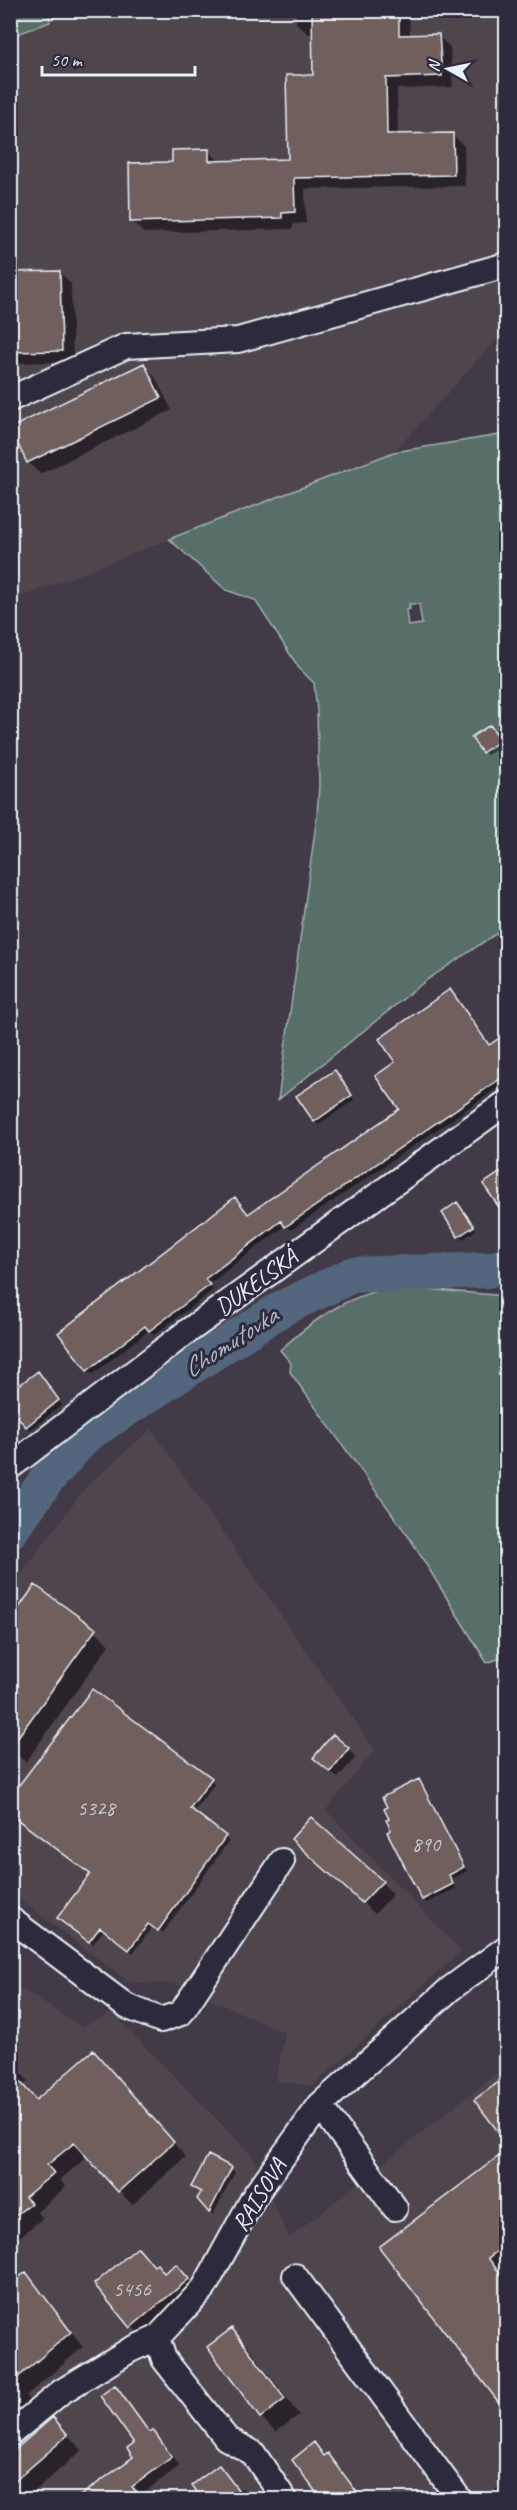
<svg xmlns="http://www.w3.org/2000/svg" width="517" height="2510" viewBox="0 0 517 2510" font-family="Caveat,sans-serif">
<rect width="100%" height="100%" fill="#423a47"/>
<filter id="ink" filterUnits="userSpaceOnUse"><feTurbulence type="fractalNoise" baseFrequency=".0167" numOctaves="2"/><feDisplacementMap in="SourceGraphic" scale="12" xChannelSelector="R" yChannelSelector="G"/><feConvolveMatrix kernelMatrix="1 2 1 2 8 2 1 2 1" color-interpolation-filters="sRGB"/></filter>
<g filter="url(#ink)">
<path fill="#50454e" d="M11,11H506V329L394,452L11,601Z
M151,1429L375,1750L326,1810L461,1951L313,2086L276,2081L285,2033L177,1984L129,1982L11,1893L10,1589L86,1487Z
M10,1982L82,2027L112,2013L253,2156L289,2238L506,2066V2499H11Z"/>
<path fill="#596e67" stroke="#a0b0b0" stroke-width="1.5" fill-rule="evenodd" d="M11,10L49,11L50,22L12,36L11,38Z
M506,434V927L424,982L278,1100L317,816L319,785L317,711L314,683L299,668L255,600L226,590L169,539L394,452ZM409,604H419L422,624L408,626L406,610L410,609Z
M401,1287L506,1296V1656L487,1663L411,1540L290,1372L291,1363L280,1350C317,1317 350,1292 401,1287Z"/>
<path fill="#0007" d="M296,10H409L410,36H438L450,47L453,87L397,89L398,135L452,134L464,146L465,186L305,189L306,223L293,224V229L143,233L132,221L174,164L208,150L220,162L290,161L315,76L314,34H308L296,23Z
M60,272L71,284L73,362L10,363V273Z
M143,365L155,377L172,410L40,474L28,462Z
M493,730L503,745L487,755L483,752Z
M506,1035V1082L291,1230L286,1225L209,1284L213,1290L154,1335L149,1330L93,1374L88,1370L249,1215Z
M338,1076L354,1100L318,1125L315,1121Z
M461,1208L476,1230L463,1239L459,1236Z
M41,1376L62,1405L30,1430L27,1426Z
M10,1623L95,1630L109,1645L26,1762L10,1751Z
M93,1691L215,1783L193,1812L229,1841L163,1933L153,1926L133,1953L104,1930L93,1944L63,1922L92,1875Z
M348,1749L356,1757L338,1778L323,1766Z
M418,1780L467,1871L452,1879L456,1888L426,1903L423,1899L393,1831L391,1819Z
M305,1851L381,1882L393,1894L375,1914Z
M10,2060L28,2081L23,2085L37,2101L106,2066L186,2157L132,2205L88,2156L60,2180L66,2187L37,2212L43,2218L10,2245Z
M506,2152V2261L497,2268L506,2281V2411L381,2247Z
M231,2168L235,2172L213,2215L199,2199L202,2193L193,2187Z
M138,2249L165,2274L176,2266L203,2295L146,2342L96,2285Z
M10,2269L19,2280L26,2274L39,2288L83,2347L26,2396L36,2410L10,2418Z
M232,2330L247,2345L299,2415L276,2432L261,2417Z
M114,2387L151,2433L152,2432L161,2440L180,2466L139,2496L142,2500H79L135,2458L137,2443Z
M53,2419L82,2450L25,2500H10V2456Z
M314,2444L342,2470L364,2500H323L294,2460Z
M219,2467L238,2490L242,2488L252,2498L254,2496L257,2500H204L194,2486Z
M506,2481V2500H482Z"/>
<g fill="none" stroke-linecap="round" stroke-linejoin="round">
<path stroke="#52667d" stroke-width="36" d="M10,1531L48,1478L87,1434L281,1309L352,1275L487,1270L506,1266"/>
</g>
<path fill="#6f5e5d" stroke="#e8f1f8" stroke-width="1.5" d="M312,10H399V35L439,34L442,76L386,78L387,134L453,133L454,175L294,178L295,212L282,213V218L130,222L129,163L172,162V150L209,149V161L288,159L286,75H313Z
M60,271L62,351L10,352V272Z
M144,363L161,398L27,463L10,428Z
M490,725L501,740L482,753L471,737Z
M450,989L489,1045L507,1033V1074L285,1227L281,1221L205,1279L210,1285L149,1331L145,1326L87,1371L58,1333L235,1197L248,1214L399,1109L375,1076L395,1062L379,1039Z
M335,1070L352,1095L314,1122L296,1096Z
M507,1168V1219L483,1184Z
M457,1202L474,1226L458,1237L442,1213Z
M38,1371L59,1400L26,1427L10,1408V1392Z
M35,1585L96,1629L10,1748V1620Z
M92,1689L212,1778L190,1808L226,1836L158,1931L148,1924L129,1950L100,1927L89,1942L57,1918L90,1874L10,1814V1797Z
M333,1734L349,1748L330,1772L313,1758Z
M419,1779L464,1867L449,1875L453,1884L422,1900L387,1832L391,1830L386,1820L389,1819L384,1809L387,1807L382,1797Z
M311,1817L383,1881L362,1903L291,1839Z
M93,2050L174,2142L118,2192L74,2143L47,2165L54,2173L25,2197L31,2203L10,2220V2070L36,2100Z
M507,2076V2143L474,2100Z
M507,2150V2244L488,2258L507,2282V2413L379,2247Z
M208,2155L232,2167L209,2213L197,2199L201,2192L191,2187Z
M138,2247L154,2266L157,2264L164,2273L176,2264L189,2279L130,2328L94,2284Z
M26,2272L71,2332L10,2384V2284Z
M232,2328L285,2399L260,2418L207,2347Z
M115,2385L149,2432L153,2430L172,2457L132,2487L142,2499H76L133,2457L127,2448L134,2443L100,2396Z
M53,2417L68,2435L10,2485V2454Z
M314,2442L324,2456L328,2453L362,2499H321L292,2460Z
M219,2465L245,2499H202L192,2485Z"/>
<g fill="none" stroke-linecap="round" stroke-linejoin="round">
<g stroke="#e8f1f8" stroke-width="28">
<path id="minor" d="M10,399L126,346L238,340L506,265
M10,1467L184,1334L506,1103
M10,1919L126,2006L161,2020L181,2013L282,1861
M320,2105L395,2208
M295,2276L460,2500
M157,2338L164,2359L226,2438L253,2453L285,2500
M10,2434L61,2392L130,2350L157,2338L204,2288L255,2195L320,2105L450,1989L506,1948"/>
</g>
<use href="#minor" stroke="#2f2a3d" stroke-width="24"/>
</g>
</g>
<g text-anchor="middle" dominant-baseline="central" stroke-width="6" stroke-linejoin="round" paint-order="stroke">
<g font-size="21" fill="#caccd1">
<text x="96" y="1808">5328</text>
<text x="426" y="1844">890</text>
<text x="132" y="2289">5456</text>
</g>
<g font-size="24" fill="#e8f1f8" stroke="#2f2a3d">
<text transform="translate(256 1282) rotate(-36)">DUKELSKÁ</text>
<text transform="translate(259 2195) rotate(-58)">RAISOVA</text>
</g>
<g font-size="26" font-style="italic" fill="#acb9c7" stroke="#2f2a3d">
<text transform="translate(230 1342) rotate(-33)">Chomutovka</text>
</g>
</g>
<rect width="517" height="2510" fill="none" stroke="#2f2a3d" stroke-width="36"/>
<rect x="18" y="18" width="481" height="2474" fill="none" stroke="#e8f1f8" stroke-width="2" filter="url(#ink)"/>
<g transform="translate(448 69) rotate(279)" stroke="#2f2a3d" stroke-width="4.5" paint-order="stroke">
<path d="M0-4.5L10 22L0 15L-10 22Z" fill="#e8f1f8"/>
<text y="-9" font-size="16" font-weight="bold" text-anchor="middle" fill="#e8f1f8">N</text>
</g>
<path d="M42 66v9h153v-9" fill="none" stroke="#e8f1f8" stroke-width="3"/>
<text x="51" y="66" font-size="18" fill="#e8f1f8" stroke="#2f2a3d" stroke-width="4.5" paint-order="stroke">50 m</text>
</svg>
